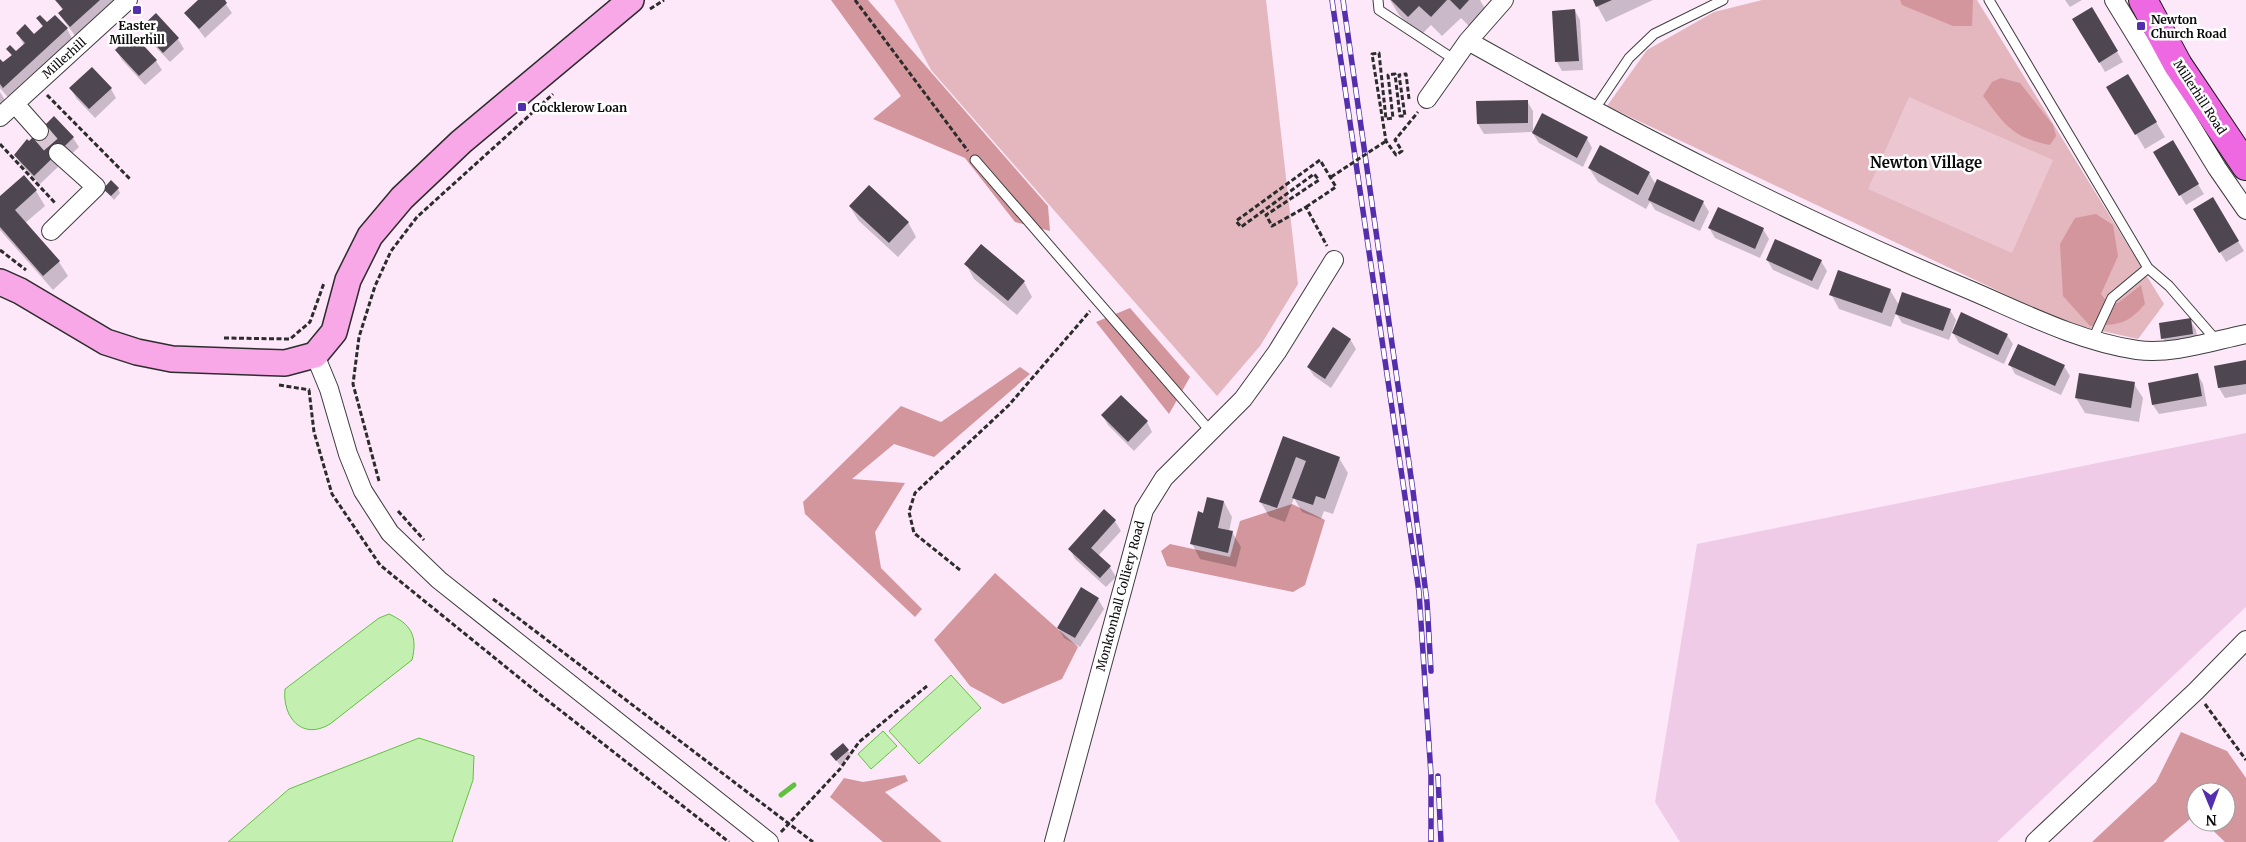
<svg xmlns="http://www.w3.org/2000/svg" width="2246" height="842" viewBox="0 0 2246 842" font-family="Merriweather,serif">
<rect width="100%" height="100%" fill="#fde8fa"/>
<path fill="#f0cbe7" d="M2246,433V607L1997,842H1680L1655,802L1697,544Z"/>
<path fill="#e4b6be" d="M894,0H1266L1298,284L1260,346L1217,396L931,70Z
M1762,0H1977L2164,304L2138,339L2066,323L1607,106L1647,50L1714,12Z"/>
<path fill="#d3969d" d="M831,0H868L1048,206L1050,231L1015,222L965,158L873,119L901,96Z
M1900,0H1973L1972,26H1953L1902,5Z
M2001,78L2020,83L2053,125L2056,136L2050,145C2012,137 2006,126 1983,96L1992,82Z
M2096,214L2113,225L2118,256L2101,294L2107,302L2118,303L2141,285L2145,304C2126,326 2118,324 2090,326L2063,296L2060,244L2075,218Z
M1130,308L1190,377L1169,414L1096,322Z
M1020,367L1030,374L934,457L894,444L852,479L905,483L875,532L881,568L922,609L915,617L805,514L803,502L901,406L941,422Z
M1292,504L1325,520L1305,585L1293,592L1167,566L1161,551L1170,544L1230,557L1240,521Z
M995,573L1078,647L1062,679L1003,704L970,686L934,640Z
M2181,732L2227,751L2246,778V842H2225L2204,822H2226V792H2196V814L2163,842H2092L2156,782Z
M905,775L908,781L885,792L942,842H883L830,797L844,778L863,782Z"/>
<path fill="#ecc7d2" d="M1909,97L2053,160L2012,253L1868,189Z"/>
<path fill="#c3f0b1" stroke="#61c13f" d="M389,614C411,624 418,636 412,660L330,724C302,741 282,717 285,689L379,618Z
M951,675L981,708L919,764L889,731Z
M883,731L897,746L871,769L858,754Z
M419,738L474,756L473,780L452,842H228L289,789Z"/>
<path fill="#0003" d="M73,0H126L79,41L59,14L63,11L57,1Z
M199,0H223L232,13L205,38L186,13Z
M1390,0H1480L1487,12L1472,29L1461,18L1442,36L1431,25L1420,36L1399,15Z
M1594,0H1653L1606,22Z
M2065,0H2082L2070,7Z
M2092,9L2123,62L2105,72L2074,19Z
M1575,11L1580,20L1583,70L1562,71L1557,62Z
M156,15L178,39L184,49L170,62L147,38L142,28Z
M38,19L47,24L67,29L75,44L12,102L0,88V61L3,64L12,56L7,49L16,53L24,45L17,33L34,36L43,28Z
M116,50L156,61L162,70L145,85L122,60Z
M2128,75L2165,137L2145,149L2108,87Z
M71,88L111,89L116,98L95,118L76,98Z
M0,92L5,100L0,105Z
M1527,101L1533,111V133L1587,138L1592,148L1583,167L1539,143L1532,132L1484,134L1478,124Z
M73,138L79,147L40,184L21,165L16,155L29,143Z
M2172,142L2204,194L2186,205L2155,152Z
M1589,168L1649,173L1656,185L1703,202L1709,212L1700,231L1655,210L1650,202L1646,209L1598,182Z
M24,177L36,191L45,206L25,223L59,262L68,276L53,290L0,230V198Z
M104,189H118L120,193L114,200Z
M2212,199L2244,251L2226,262L2195,210Z
M850,207L908,222L916,237L898,257L859,221Z
M1709,228L1763,229L1769,239L1760,258L1715,238Z
M1767,260L1821,261L1827,271L1818,290L1773,270Z
M966,264L1024,282L1032,297L1017,315L974,279Z
M1890,290L1899,305L1950,310L1956,320L1949,340L1902,323L1896,313L1891,327L1839,309L1831,294Z
M2190,320L2196,330L2198,343L2168,348L2163,338Z
M1953,333L2007,335L2013,344L2004,364L1959,343Z
M1350,339L1356,349L1331,388L1314,376L1308,367Z
M2246,361V394L2225,398L2219,388L2216,367Z
M2010,365L2064,366L2070,376L2061,395L2015,374Z
M2198,375L2203,384L2207,406L2159,414L2153,405Z
M2134,384L2143,398L2139,422L2085,413L2076,398Z
M1102,415L1147,422L1152,432L1134,451L1108,425Z
M1284,438L1339,458L1348,473L1333,514L1324,511L1321,519L1302,512L1294,498L1285,522L1269,516L1260,501Z
M1224,502L1232,517L1229,532H1232L1241,547L1236,567L1200,559L1192,544L1204,514Z
M1105,511L1115,521L1121,531L1098,556L1110,567L1116,577L1106,587L1075,559L1070,549Z
M1098,599L1104,609L1080,647L1064,638L1058,628Z
M843,745L851,755L840,765L832,755Z"/>
<g fill="none" stroke-linecap="round" stroke-linejoin="round">
<path stroke="#61c13f" stroke-width="5" d="M781,795L794,785"/>
</g>
<path fill="#4e4751" d="M55,0H100L70,27L58,13L63,9Z
M198,0H225L227,3L199,29L184,13Z
M1391,0H1447L1431,17L1419,6L1408,17Z
M1450,0H1469L1460,10Z
M1593,0H1612L1596,7Z
M2092,7L2118,51L2099,63L2072,19Z
M1575,9L1579,61L1555,62L1552,11Z
M156,13L179,38L163,53L140,28Z
M40,15L47,22L55,15L68,28L3,88L0,84V59L3,62L12,55L6,49L10,45L16,51L25,43L16,33L25,24L34,34L43,26L36,18Z
M132,33L157,60L139,76L115,50Z
M92,67L112,88L89,109L69,88Z
M2128,74L2157,122L2135,135L2106,87Z
M1528,100V123L1477,124L1476,101Z
M1542,113L1588,137L1577,158L1532,133Z
M54,116L74,137L34,176L14,155L27,139L29,141Z
M2173,140L2199,184L2179,196L2153,152Z
M1600,145L1650,172L1638,195L1588,168Z
M24,175L37,190L15,210L60,261L43,276L0,227V196Z
M1657,179L1704,201L1694,222L1648,200Z
M111,180L119,188L111,196L103,189Z
M869,185L909,222L889,243L849,206Z
M2213,197L2239,241L2219,253L2193,209Z
M1718,207L1764,228L1755,249L1708,228Z
M1775,239L1822,260L1812,281L1766,260Z
M981,244L1025,281L1008,301L964,264Z
M1838,270L1891,289L1882,313L1829,295Z
M1902,292L1951,309L1943,331L1895,314Z
M1961,312L2008,334L1998,355L1952,333Z
M2191,318L2193,334L2161,339L2159,323Z
M1333,327L1351,339L1325,379L1307,367Z
M2018,344L2065,365L2055,386L2008,365Z
M2246,360V384L2218,388L2214,366Z
M2079,373L2135,382L2131,408L2075,398Z
M2198,373L2202,396L2152,405L2148,383Z
M1121,395L1148,421L1128,442L1101,415Z
M1283,436L1340,457L1325,499L1316,496L1313,505L1292,498L1306,461L1296,457L1277,508L1259,502Z
M1207,497L1224,501L1218,528L1233,531L1228,553L1190,544L1198,511L1203,513Z
M1104,509L1116,520L1091,548L1111,566L1100,578L1068,549Z
M1081,587L1099,598L1075,638L1057,628Z
M843,743L849,750L836,761L830,754Z"/>
<g fill="none" stroke-linecap="round" stroke-linejoin="round">
<path stroke="#d9c7d6" stroke-width="18" stroke-dasharray="18 9" stroke-linecap="butt" d="M39,131L58,153"/>
<g stroke="#3d3d3d" stroke-width="11">
<path id="service" d="M1378,0L1379,10L1455,60
M1989,0L2148,268L2112,298L2092,341
M1594,110L1629,58L1654,34L1723,0
M975,160L1212,433
M2148,268L2169,286L2216,340"/>
</g>
<g stroke="#3d3d3d" stroke-width="20">
<path id="minor" d="M2114,0L2217,168L2246,210
M1468,41C1629,131 1794,217 1965,288C2020,311 2076,341 2137,350C2172,355 2212,341 2246,334
M1427,99L1468,41L1504,0
M15,104L39,131
M0,117L128,0
M51,231L96,187L58,153
M315,355L329,389L348,454L363,491L390,533L439,580L769,842
M1054,842L1144,510L1164,478L1243,399L1277,352L1334,260
M2035,842L2196,691L2246,640"/>
</g>
<g stroke="#2c2c2c" stroke-width="28">
<path id="secondary" d="M0,282L20,291L106,342L137,352L172,359L285,363L315,355L334,332L348,280L370,236L402,198L461,142L631,0"/>
</g>
<g stroke="#1b1b1b" stroke-width="30">
<path id="primary" d="M2143,0L2178,65L2246,166"/>
</g>
<path stroke="#2c2c2c" stroke-width="3" stroke-dasharray="5 2.5" stroke-linecap="butt" d="M855,0L968,151
M650,9L664,0
M47,95L130,179
M1409,99L1406,74L1399,75L1405,116H1400L1395,74L1388,75L1393,118L1386,119L1379,53L1372,54L1386,141L1396,155L1402,151L1395,140L1418,112
M0,144L56,204
M1306,207L1336,187L1320,160L1236,221L1241,227L1314,174L1319,180L1266,215L1272,226L1306,207L1327,246
M0,250L26,270
M224,338L290,339L310,322L324,283
M279,385L310,390
M309,390L314,432L332,494L380,565L538,693L729,842
M379,481L353,384L359,337L375,286L391,251L417,217L553,94
M398,511L424,540
M960,570L914,533L909,512L915,493L1009,405L1090,311
M493,599L813,842
M2205,704L2246,760
M781,832L840,769L859,742L927,686"/>
<use href="#service" stroke="#fff" stroke-width="9"/>
<use href="#minor" stroke="#fff" stroke-width="18"/>
<use href="#secondary" stroke="#f8a8e6" stroke-width="25"/>
<use href="#primary" stroke="#ed68e1" stroke-width="28"/>
<g stroke="#532fad" stroke-width="5.5">
<path id="rail" d="M1332,0L1419,592L1431,775V842
M1343,0L1413,491L1427,602L1431,671
M1438,776L1441,842"/>
</g>
<use href="#rail" stroke="#fff" stroke-width="4" stroke-dasharray="11" stroke-linecap="butt"/>
<path stroke="#2c2c2c" stroke-width="3" stroke-dasharray="5 2.5" stroke-linecap="butt" d="M1331,177L1386,141"/>
</g>
<g fill="#532fad" stroke="#fff" stroke-width="2">
<rect x="132" y="5" width="10" height="10" rx="2.5"/>
<rect x="2136" y="21" width="10" height="10" rx="2.5"/>
<rect x="517" y="102" width="10" height="10" rx="2.5"/>
</g>
<g text-anchor="middle" dominant-baseline="central" stroke-width="5" stroke-linejoin="round" paint-order="stroke">
<g font-size="12" font-weight="bold" fill="#0a0a0a" stroke="#fff" text-anchor="start">
<text x="2151" y="19">Newton<tspan x="2151" dy="14">Church Road</tspan></text>
<text x="137" y="25" text-anchor="middle">Easter<tspan x="137" dy="14">Millerhill</tspan></text>
<text x="532" y="107">Cocklerow Loan</text>
</g>
<g font-size="12" fill="#0a0a0a" stroke="#fff">
<text transform="translate(64 58) rotate(-42)">Millerhill</text>
<text transform="translate(2200 97) rotate(57)">Millerhill Road</text>
<text transform="translate(1120 596) rotate(-75)">Monktonhall Colliery Road</text>
</g>
<g font-size="15" font-weight="bold" fill="#0a0a0a" stroke="#fff">
<text x="1926" y="162">Newton Village</text>
</g>
</g>
<g transform="translate(2211 807) rotate(179)"><circle r="24" fill="#ffffff" stroke="#9d9d9d"/>
<path d="M0-4L9 19L0 12L-9 19Z" fill="#532fad"/>
<text y="-8" font-size="14" font-weight="bold" text-anchor="middle" fill="#0a0a0a">N</text>
</g>
</svg>
